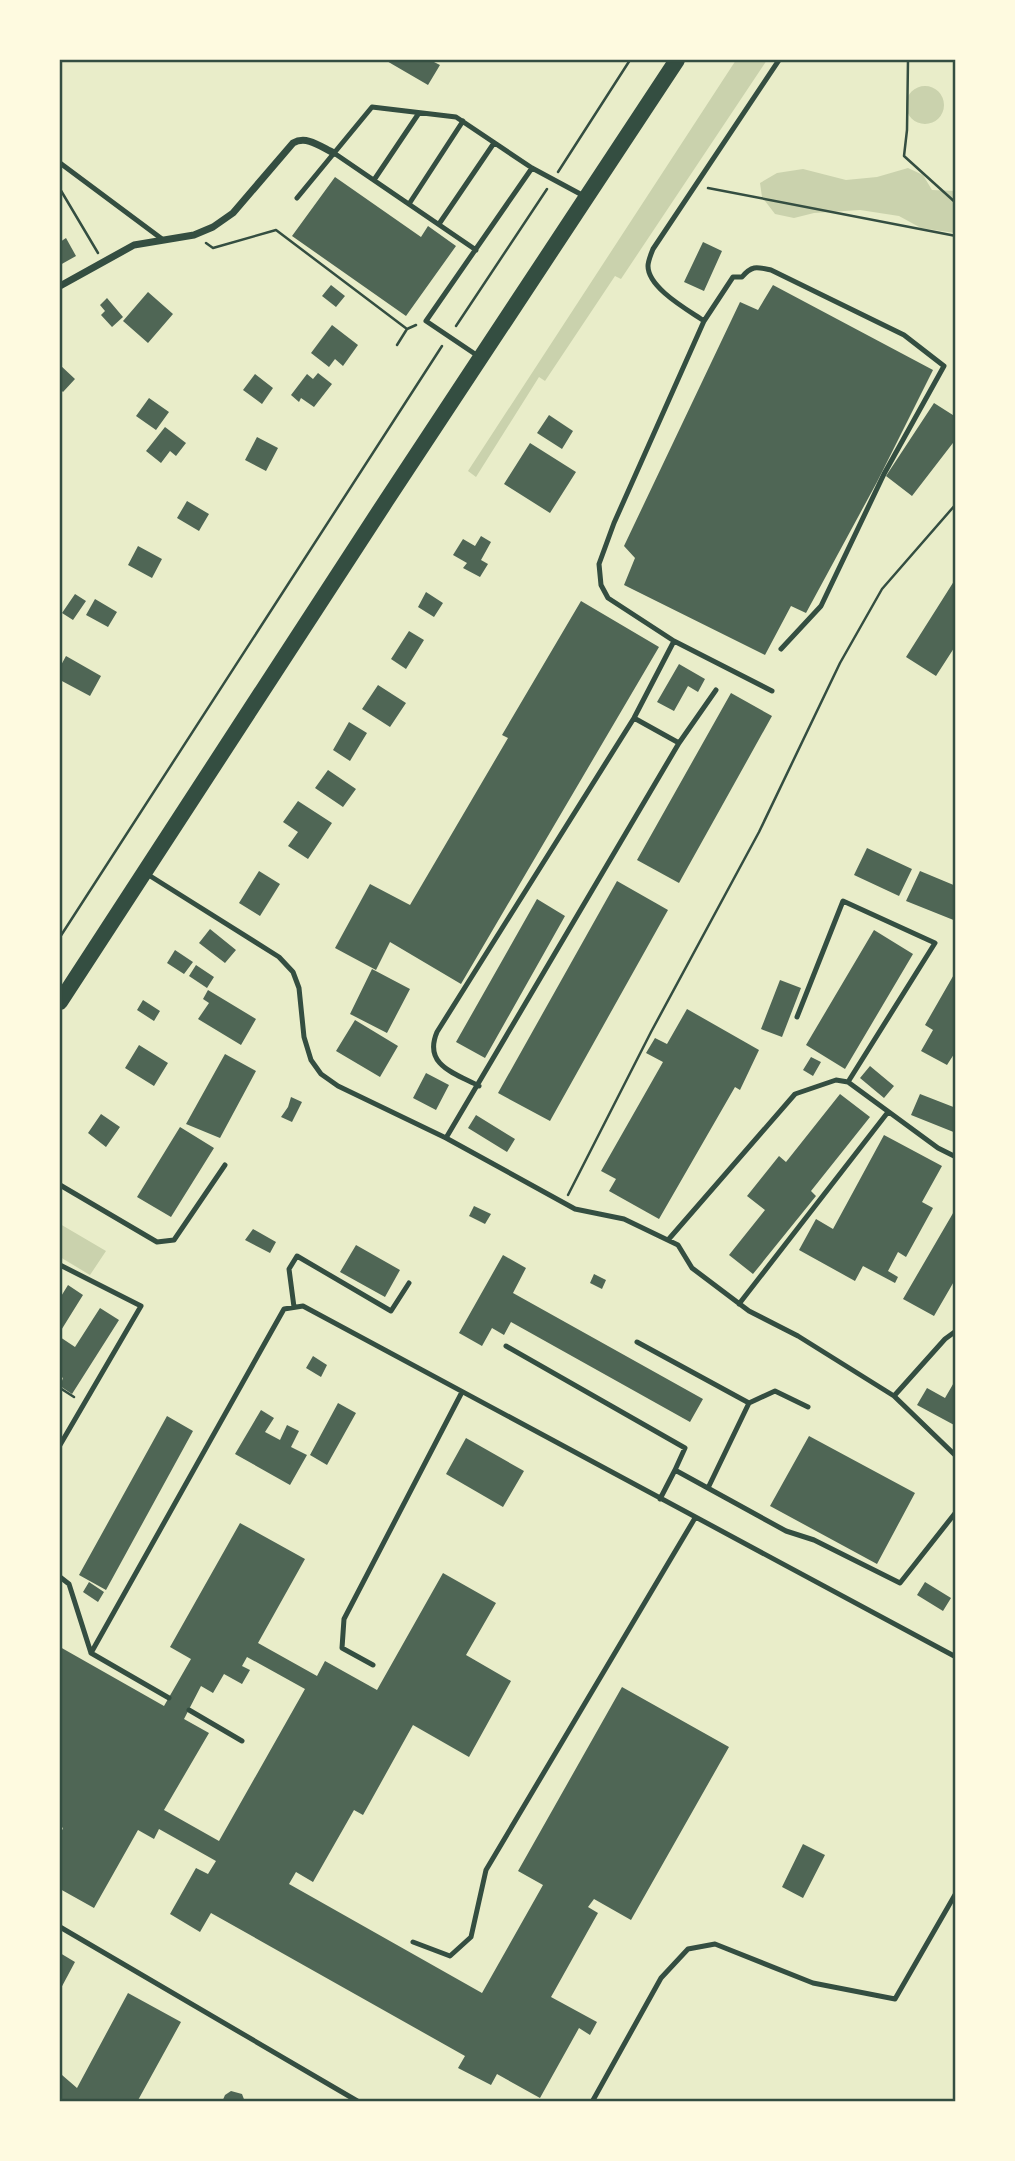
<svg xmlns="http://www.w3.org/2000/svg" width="1015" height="2161" viewBox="0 0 1015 2161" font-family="Mulish,sans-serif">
<rect width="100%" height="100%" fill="#e9edc9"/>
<path fill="#cad2ad" d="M736,60H767L621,279L615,276L545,381L539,377L476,477L468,471Z
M906 105a19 19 0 1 1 38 0a19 19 0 1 1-38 0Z
M908,168L923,175L932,190L955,191V233L921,228L899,216L860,210L814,213L794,218L775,214L762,197L760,183L777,173L803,169L846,180L877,177Z
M60,1224L106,1251L90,1275L60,1257Z"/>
<path fill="#4f6655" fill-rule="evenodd" d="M385,60H430L440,65L428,85Z
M335,177L421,237L428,226L456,246L406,316L292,236Z
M66,238L76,256L60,265V242Z
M703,242L722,251L704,291L684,282Z
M331,285L345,296L336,307L322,296Z
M773,285L933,370L877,482L806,613L791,606L765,655L624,585L635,558L624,546L740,302L758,310Z
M148,292L173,314L148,343L123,321Z
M107,298L123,317L112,327L101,315L105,311L100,305Z
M332,325L358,345L343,366L335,359L329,367L311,353Z
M60,365L75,379L63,392L60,389Z
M318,373L332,384L314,407L301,398L299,402L291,395L307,374L313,379Z
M255,374L273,388L262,404L243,390Z
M149,398L169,412L156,430L136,416Z
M934,403L956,417V439L912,496L886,476Z
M549,415L573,431L562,449L537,433Z
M165,427L186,443L176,456L170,451L161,463L146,451Z
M257,437L278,448L266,471L245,460Z
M530,443L576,472L550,513L504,484Z
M187,501L209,514L199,531L177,518Z
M481,536L491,542L481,560L488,564L480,577L463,568L467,563L453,555L463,539L475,546Z
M138,546L162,559L152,578L128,565Z
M956,578V645L936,676L906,657Z
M426,592L443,603L434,617L418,607Z
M75,594L86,601L73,620L62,613Z
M95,599L117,612L108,627L86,615Z
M581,601L659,647L461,984L390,942L376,970L335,948L370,884L410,905L508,738L502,735Z
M409,631L424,640L406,669L391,659Z
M66,656L101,676L90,696L60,680V667Z
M679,664L705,679L698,692L688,686L674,711L657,702Z
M378,685L406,703L390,727L362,709Z
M731,693L772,716L679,883L637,860Z
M349,722L367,733L350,761L333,750Z
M328,770L356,789L343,807L315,788Z
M298,801L332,823L308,859L288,846L298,832L283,822Z
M867,848L912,869L899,896L854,875Z
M259,871L280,884L260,916L239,903Z
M920,871L956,886V921L906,901Z
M617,881L668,910L550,1121L498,1093Z
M537,899L565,916L485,1058L456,1042Z
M210,929L236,950L225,963L199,943Z
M874,930L913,954L845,1069L806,1045Z
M175,950L193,962L184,974L167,963Z
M196,965L214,977L207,988L189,976Z
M372,969L410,989L387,1033L350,1014Z
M956,971V1051L947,1065L921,1051L933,1030L925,1025Z
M780,980L801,988L782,1037L761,1029Z
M208,990L256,1019L241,1045L198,1019L209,1003L203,999Z
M143,1000L160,1011L154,1021L137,1010Z
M687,1009L759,1050L740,1090L735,1087L659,1219L609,1191L616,1179L601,1171L663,1062L646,1053L655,1038L667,1044Z
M355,1020L398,1046L380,1077L336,1051Z
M139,1045L168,1063L154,1086L125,1068Z
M225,1054L256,1071L220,1138L186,1124Z
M811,1057L821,1062L813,1076L803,1070Z
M870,1066L894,1086L884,1098L860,1078Z
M426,1073L449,1085L436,1110L413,1098Z
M840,1094L870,1117L811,1191L816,1196L753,1274L729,1255L765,1210L747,1196L779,1156L786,1162Z
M920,1094L956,1108V1133L911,1115Z
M291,1097L302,1102L292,1122L281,1117L288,1107Z
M101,1114L120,1127L106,1147L88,1133Z
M476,1115L515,1139L507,1152L468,1128Z
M180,1127L214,1148L171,1217L137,1197Z
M884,1135L942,1166L922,1202L933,1208L906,1257L898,1252L888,1271L898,1277L895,1283L863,1266L855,1281L799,1250L816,1219L833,1229Z
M474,1206L491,1214L485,1224L469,1216Z
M956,1208V1278L934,1316L903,1299Z
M253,1229L276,1242L270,1253L245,1240Z
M356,1245L400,1270L385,1297L340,1272Z
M503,1255L526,1268L513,1293L703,1399L690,1422L511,1322L504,1335L492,1328L482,1346L459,1333Z
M594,1274L606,1280L602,1289L590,1283Z
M68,1285L83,1295L60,1332V1298Z
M100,1308L119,1320L72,1394L60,1386L63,1378L60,1376V1337L75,1347Z
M313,1356L327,1365L321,1377L306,1368Z
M956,1379V1426L917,1405L927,1388L945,1398Z
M338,1403L356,1413L327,1465L310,1455Z
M261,1410L274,1418L265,1432L280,1440L287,1425L299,1431L291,1447L307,1455L290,1485L235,1454Z
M167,1416L193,1431L106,1590L79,1575Z
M809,1436L915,1493L877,1564L770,1506Z
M466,1438L524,1471L503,1507L446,1474Z
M240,1523L305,1559L258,1643L317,1676L325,1661L377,1690L443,1573L496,1603L466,1655L511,1681L469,1757L413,1725L363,1815L354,1810L313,1882L296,1872L289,1884L482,1993L543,1885L518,1871L622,1687L729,1747L631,1920L594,1899L588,1907L598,1913L551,1997L597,2022L590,2035L579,2028L540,2098L497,2074L491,2085L458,2068L465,2056L211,1913L200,1932L170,1914L196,1868L208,1874L216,1861L159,1829L154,1839L138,1830L94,1908L60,1889V1835L63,1828L60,1826V1647L164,1706L191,1659L170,1647ZM247,1657L305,1689L219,1841L164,1810L209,1733L184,1719L201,1686L213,1693L224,1674L242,1684L250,1670L242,1666Z
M89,1582L104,1592L98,1602L83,1592Z
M925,1582L951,1598L943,1611L917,1595Z
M803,1844L825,1855L803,1898L782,1887Z
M60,1953L75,1962L60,1990Z
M128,1993L181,2022L137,2102H60V2078L62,2075L77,2088Z
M231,2091L242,2094L245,2102H222L225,2095Z"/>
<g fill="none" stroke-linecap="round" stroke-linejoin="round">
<path stroke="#344e41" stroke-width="2.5" d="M908,60L907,130L904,156L956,203
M558,172L630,60
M708,188L956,236
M60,189L98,253
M206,243L213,248L276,230L407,329
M456,326L547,189
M397,345L407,329L416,325
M60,937L442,346
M568,1195L651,1032L759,832L840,663L882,589L956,504
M60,1388L74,1397"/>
<path stroke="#344e41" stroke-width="5" d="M334,153L476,250
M60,163L162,239
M374,180L419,113
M297,198L372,107L456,117L532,168L584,196
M409,204L463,121
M439,224L494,143
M704,321C688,310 648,288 648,266C648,261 651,254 653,249L779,60
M478,356L426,321L532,168
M674,641L772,691
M634,718L679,743
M147,874L279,957L293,972L299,988L304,1037L311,1060L321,1074L338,1086L446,1138L575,1209L624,1219L678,1245L692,1268L749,1311L798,1336L894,1396L945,1339L956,1331
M848,1082L938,1148L956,1157
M479,1086C454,1073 423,1065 437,1032L634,718L674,641L608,598L601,585L599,564L614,523L704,321L733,277H742C752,265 757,267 771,270L904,335L944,366L884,474L821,606L781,649
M446,1138L679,743L716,690
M60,1185L157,1242L174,1240L225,1165
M668,1240L795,1094L836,1080L848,1082L935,943L843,901L797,1017
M60,1266V1265L141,1306L60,1445
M739,1304L888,1112
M294,1307L289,1269L297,1256L391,1311L409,1283
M637,1342L749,1403L708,1488
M506,1346L685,1448L675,1470
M894,1396L956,1456
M749,1403L775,1391L808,1407
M660,1499L675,1470L786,1531L814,1540L900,1583L956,1512
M60,1577L69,1584L91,1653L169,1698
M91,1653L284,1309L303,1306L956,1657
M373,1665L342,1648L344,1619L462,1392
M189,1710L242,1741
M60,1927L359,2102
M413,1942L450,1956L471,1937L486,1870L695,1518
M592,2102L661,1978L688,1949L715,1944L813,1983L895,1999L956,1893"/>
<path stroke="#344e41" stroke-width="7" d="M60,286L134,245L194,235L213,227L233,213L293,143C307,135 321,147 334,153"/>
<path stroke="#344e41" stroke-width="16" d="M60,1002L386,501L677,60"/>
</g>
<rect width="1015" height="2161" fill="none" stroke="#fefae0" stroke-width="122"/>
<rect x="61" y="61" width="893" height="2039" fill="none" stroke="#344e41" stroke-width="2.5"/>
</svg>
